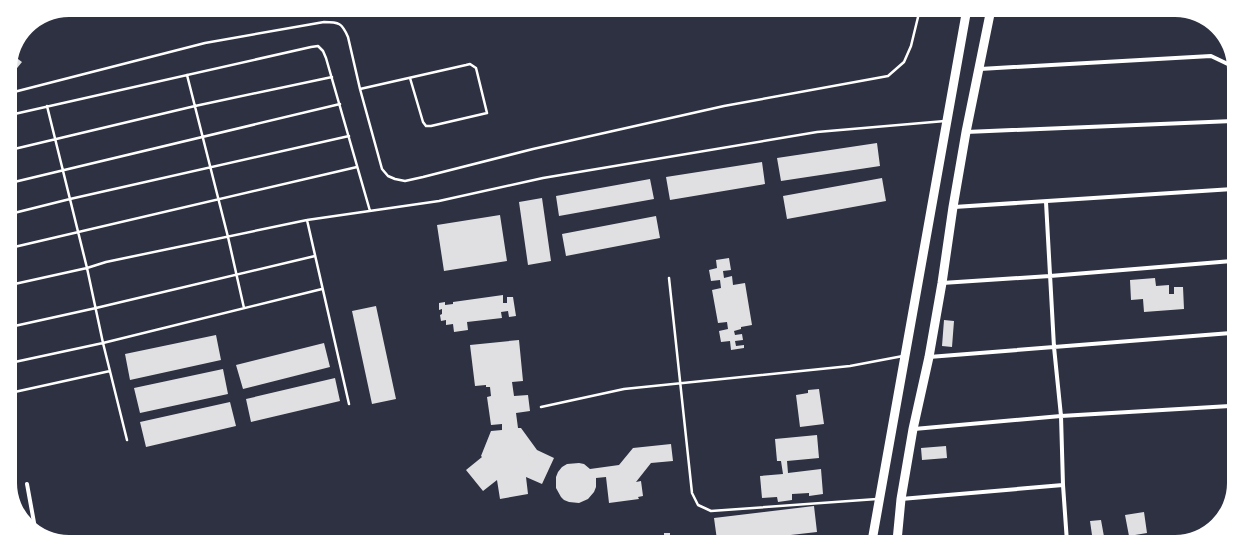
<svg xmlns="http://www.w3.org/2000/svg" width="1244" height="552" viewBox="0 0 1244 552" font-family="'PT Serif',serif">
<rect width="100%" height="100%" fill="#2d3142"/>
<path fill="#e0e0e3" d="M14,56L22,62L13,73L10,71V65Z
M877,143L880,166L781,181L777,158Z
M762,162L765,184L670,200L666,177Z
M882,178L886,201L787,219L783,196Z
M650,179L654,199L559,216L556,196Z
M542,198L551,261L528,265L519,202Z
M500,215L507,261L444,271L437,225Z
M656,216L660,238L566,256L562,234Z
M729,258L731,270L723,271L724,278L732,276L733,285L745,283L752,325L741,327V329L734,331L735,335L742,334L743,340L735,341L736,346L744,345V348L731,350L730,341L721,342L719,331L728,329L727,322L718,323L712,290L721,288L720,280L711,281L709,270L717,268L716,260Z
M1155,278L1156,286L1169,285V294H1174V287H1183L1184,309L1144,312L1143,299L1131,300L1130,280Z
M503,295V303H507V297H513L516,316L509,317L508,311L501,312L502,318L467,322L468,330L454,332L453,324L446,325V320L441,321L440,315L442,314V309L439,310V303L445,302V305L453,304V302Z
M376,306L396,399L372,404L352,311Z
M944,320L954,321L952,347L942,346Z
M216,335L221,360L130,380L125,354Z
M519,340L523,381L512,382L514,396L528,395L530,411L516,413L518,428H521L537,450L554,458L542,484L526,477L528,494L500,499L497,480L483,491L466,470L482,457L481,456L491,431L502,430V424L491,425L487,397L491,396L490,387H486V385L475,386L470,345Z
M324,343L330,367L243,389L236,365Z
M223,369L228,394L140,413L134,388Z
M335,378L340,401L251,422L246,399Z
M819,389L824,424L800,427L796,395L808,393V390Z
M230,402L236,426L146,447L140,422Z
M817,435L819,458L787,461L788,473L821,469L823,494L809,496V493L792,494V500L778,502L777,497L762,498L760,476L783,474L781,461H777L775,439Z
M671,444L673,461L651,463L636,482L641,481L643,496L638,497L639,499L609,503L606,477L596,478V487L594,492L588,499L579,503L569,502L564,500L561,497L556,488V477L558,472L562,467L567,464L579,463L584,464L590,469L619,465L633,448Z
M946,446L947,458L922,460L921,448Z
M814,506L817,532L747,540H717L714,518Z
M1144,512L1147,533L1129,536L1125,515Z
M1101,520L1105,542H1093L1090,521Z
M664,533H670V537L673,536V540H648L647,538L664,537Z"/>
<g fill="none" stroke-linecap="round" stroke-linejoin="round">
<path stroke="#fff" stroke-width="2.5" d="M187,75L228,237L244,308
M360,89L466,65L470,64L476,68L477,72L487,113L431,126H426L423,122L410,78
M10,93L205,43L324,22C339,22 342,23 348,37L360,89L382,169L388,176L395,179L405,181L423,177L533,149L724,106L888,76L904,62L911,46L919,13
M47,106L87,268L103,343L127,440
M10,115L311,47L318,46L323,51L326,58L370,211
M10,150L195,106L332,77
M10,183L340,104
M10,214L70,199L349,136
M307,220L349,404
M10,248L357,167
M669,278L692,493L698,505L711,511L877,499
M10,285L87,268L106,262L307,220L439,201L543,178L817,132L945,121
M10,327L96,308L315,256
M10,363L103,343L322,289
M10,393L110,371
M541,407L624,389L850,366L903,356"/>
<path stroke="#fff" stroke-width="4" d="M980,69L1211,56L1232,66L1234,70
M966,132L1233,121
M1046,202L1054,347L1061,416L1063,485L1067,542
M954,207L1233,189
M942,283L1050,276L1232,261
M929,357L1231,333
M914,429L1061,416L1230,406
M27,484L35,528
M901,499L1063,485"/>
<path stroke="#fff" stroke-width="9" d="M872,541L966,14
M897,541L901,499L913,429L929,357L942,283L953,207L966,132L990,14"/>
</g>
<path d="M0 0H1244V552H0ZM69 17H1175A52 52 0 0 1 1227 69V483A52 52 0 0 1 1175 535H69A52 52 0 0 1 17 483V69A52 52 0 0 1 69 17Z" fill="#fff" fill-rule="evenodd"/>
</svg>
